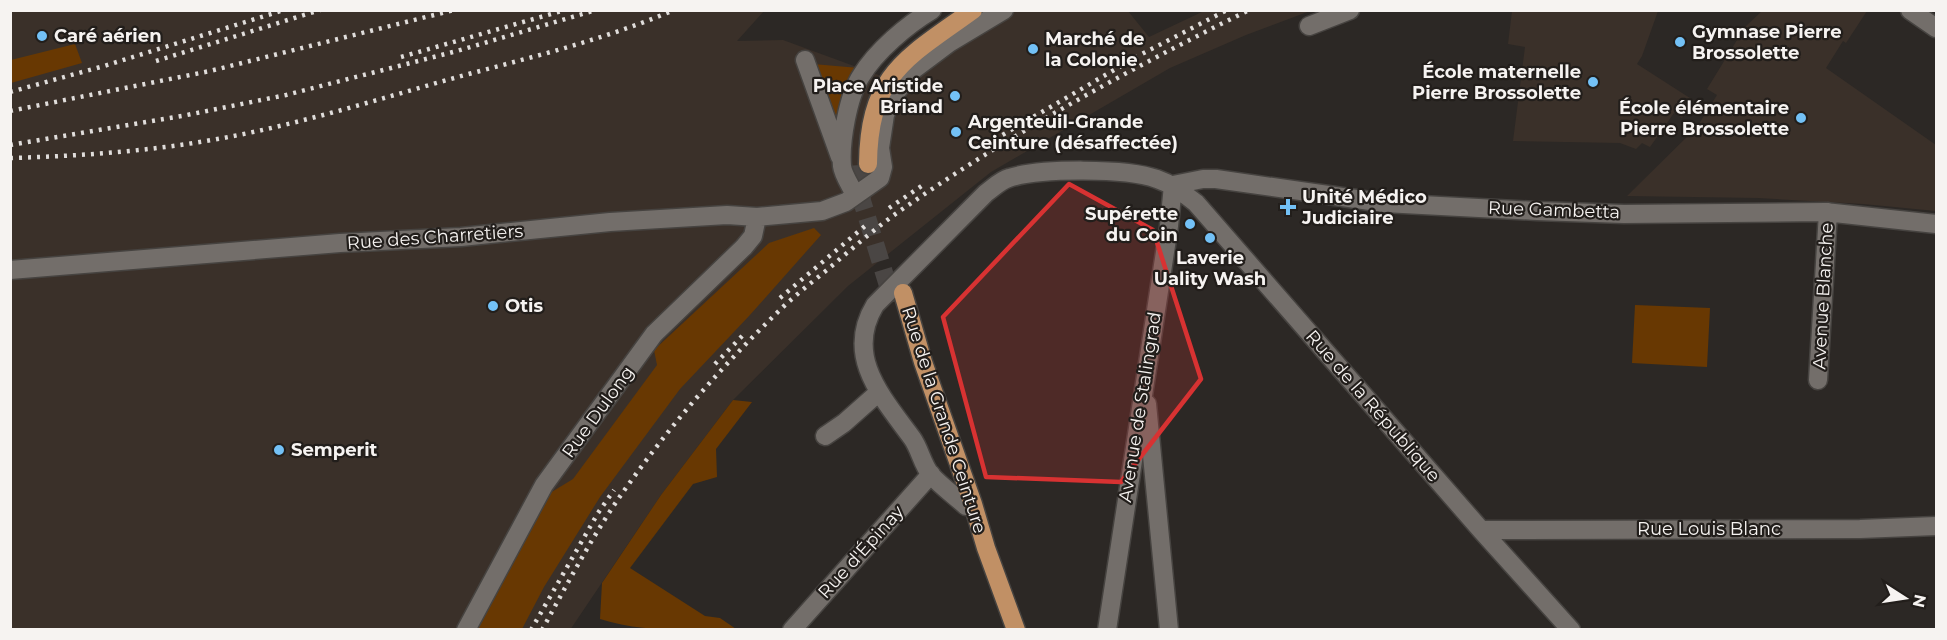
<svg xmlns="http://www.w3.org/2000/svg" width="1947" height="640" viewBox="0 0 1947 640" font-family="Montserrat,sans-serif">
<rect width="100%" height="100%" fill="#2c2825"/>
<path fill="#3a3029" d="M10,11H764L737,41L783,40L884,77L1003,11H1128L1149,37L1204,11H1310L1246,35L1170,68L991,172L848,286L733,400L661,495L570,630L11,629Z
M1512,11H1658L1642,56L1637,64L1693,100L1682,118L1674,113L1650,147L1642,143L1636,149L1620,143L1513,141L1525,47L1508,44Z
M1762,11H1867L1846,43L1843,41L1826,68L1936,145V211L1863,204L1758,198L1627,196L1697,127L1717,95L1707,89L1745,27Z"/>
<path fill="#683802" d="M75,44L82,63L11,83V60Z
M813,64L859,68L837,121H833Z
M814,228L821,235L749,316L680,389L600,497L544,587L522,629L475,630L550,493L573,479L657,365L654,350L769,243Z
M1635,305L1710,308L1707,367L1632,363Z
M733,400L752,402L716,449L717,477L693,484L630,568L705,616L720,618L736,629C690,630 644,633 600,619L602,583L661,495Z"/>
<g fill="none" stroke-linecap="round" stroke-linejoin="round">
<path stroke="#4a4644" stroke-width="18" stroke-dasharray="18 9" stroke-linecap="butt" d="M859,165L862,201L893,302"/>
<g stroke="#464340" stroke-width="21">
<path id="minor" d="M1910,10L1936,28
M1309,26L1350,10
M805,60L840,157
M1173,185L1203,179H1216L1384,203L1537,211L1624,214L1825,212L1936,224
M855,195C851,186 843,175 842,166C840,142 848,96 861,76C876,51 907,25 932,10
M10,270L340,243L461,237L610,222L727,215L757,217L822,211L846,202L880,178L883,167L880,148L885,115L891,99L913,70L949,43L1004,10
M1818,380L1828,212
M1147,404L1169,630
M825,436L844,423L879,392
M966,506C955,496 941,486 931,475C922,464 920,449 912,438C882,397 844,356 875,305L986,193C993,188 1001,180 1009,178C1040,168 1127,168 1157,179C1172,184 1183,193 1196,203L1481,530L1571,630
M1481,530L1860,529L1936,526
M466,630L544,485L654,334L744,247L753,236L757,217
M792,630L931,474
M1107,630L1169,226L1173,185"/>
</g>
<g stroke="#464340" stroke-width="21">
<path id="major" d="M868,164C869,73 907,58 973,10
M903,293L923,362L973,504L986,548L1016,630"/>
</g>
<use href="#minor" stroke="#736e6a" stroke-width="18"/>
<use href="#major" stroke="#c19065" stroke-width="18"/>
<path stroke="#e0dddb" stroke-width="4.5" stroke-dasharray="3 6" stroke-linecap="butt" d="M401,57L565,10
M156,61L320,10
M10,92L104,66L284,10
M10,111L210,71L454,10
M987,144L1138,56L1227,10
M10,145L182,116L286,95L457,51L596,10
M10,158C82,156 153,151 223,138C305,123 385,97 465,75C536,56 606,39 674,10
M889,208L926,183
M780,298L865,226
M715,364L746,332
M531,630L598,513L614,490
M542,630C570,579 597,527 631,481C676,418 727,361 783,307C797,294 812,282 827,270C854,247 881,223 910,204C1017,130 1132,68 1249,10"/>
</g>
<path fill="#d83232" fill-opacity="0.2" stroke="#d83232" stroke-width="4.5" stroke-linejoin="round" d="M1069,184L1153,230L1201,379L1121,482L986,477L943,317Z"/>
<g fill="#73c1f6" stroke="#221e1b" stroke-width="2">
<circle cx="42" cy="36" r="6"/>
<circle cx="1680" cy="42" r="6"/>
<circle cx="1033" cy="49" r="6"/>
<circle cx="1593" cy="82" r="6"/>
<circle cx="955" cy="96" r="6"/>
<circle cx="1801" cy="118" r="6"/>
<circle cx="956" cy="132" r="6"/>
<path d="M1285 198h6v6h6v6h-6v6h-6v-6h-6v-6h6z"/>
<circle cx="1190" cy="224" r="6"/>
<circle cx="1210" cy="238" r="6"/>
<circle cx="493" cy="306" r="6"/>
<circle cx="279" cy="450" r="6"/>
</g>
<g text-anchor="middle" dominant-baseline="central" stroke-width="4.5" stroke-linejoin="round" paint-order="stroke">
<g font-size="18" font-weight="bold" fill="#f6f3f1" stroke="#221e1b" text-anchor="start">
<text x="1692" y="32">Gymnase Pierre<tspan x="1692" dy="21">Brossolette</tspan></text>
<text x="54" y="36">Caré aérien</text>
<text x="1045" y="39">Marché de<tspan x="1045" dy="21">la Colonie</tspan></text>
<text x="1581" y="72" text-anchor="end">École maternelle<tspan x="1581" dy="21">Pierre Brossolette</tspan></text>
<text x="943" y="86" text-anchor="end">Place Aristide<tspan x="943" dy="21">Briand</tspan></text>
<text x="1789" y="108" text-anchor="end">École élémentaire<tspan x="1789" dy="21">Pierre Brossolette</tspan></text>
<text x="968" y="122">Argenteuil-Grande<tspan x="968" dy="21">Ceinture (désaffectée)</tspan></text>
<text x="1302" y="197">Unité Médico<tspan x="1302" dy="21">Judiciaire</tspan></text>
<text x="1178" y="214" text-anchor="end">Supérette<tspan x="1178" dy="21">du Coin</tspan></text>
<text x="1210" y="258" text-anchor="middle">Laverie<tspan x="1210" dy="21">Uality Wash</tspan></text>
<text x="505" y="306">Otis</text>
<text x="291" y="450">Semperit</text>
</g>
<g font-size="18" fill="#f6f3f1" stroke="#221e1b">
<text transform="translate(1554 210) rotate(2)">Rue Gambetta</text>
<text transform="translate(435 237) rotate(-4)">Rue des Charretiers</text>
<text transform="translate(1823 296) rotate(-87)">Avenue Blanche</text>
<text transform="translate(1373 406) rotate(49)">Rue de la République</text>
<text transform="translate(1140 407) rotate(-81)">Avenue de Stalingrad</text>
<text transform="translate(598 412) rotate(-54)">Rue Dulong</text>
<text transform="translate(944 420) rotate(72)">Rue de la Grande Ceinture</text>
<text x="1709" y="529">Rue Louis Blanc</text>
<text transform="translate(861 552) rotate(-48)">Rue d'Épinay</text>
</g>
</g>
<rect width="1947" height="640" fill="none" stroke="#f6f3f1" stroke-width="24"/>
<g transform="translate(1905 598) rotate(102)" stroke="#221e1b" stroke-width="4.5" paint-order="stroke">
<path d="M0-4.5L10 22L0 15L-10 22Z" fill="#f6f3f1"/>
<text y="-9" font-size="16" font-weight="bold" text-anchor="middle" fill="#f6f3f1">N</text>
</g>
</svg>
